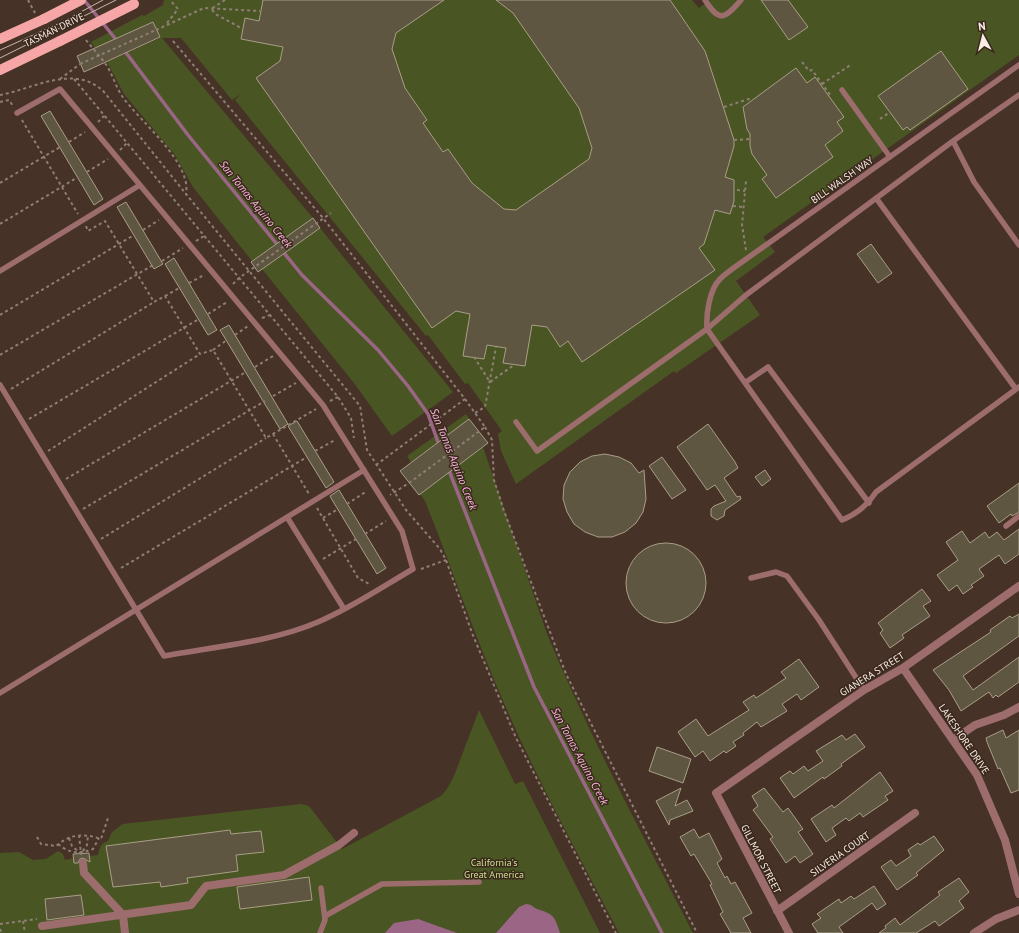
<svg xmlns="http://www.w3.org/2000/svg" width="1019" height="933" viewBox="0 0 1019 933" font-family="'PT Sans',sans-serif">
<rect width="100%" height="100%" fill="#463226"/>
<path fill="#495624" d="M164,0H692L699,8L710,0H1019V55L763,237L775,252L736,281L760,315L676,373L674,371L516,484L501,451L498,434L502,431L468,383L465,384L428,335L426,336L235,100L241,94L232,100L181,38H162L313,218L252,261L193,187L175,155L124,94L107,62L160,38L153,22L95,48L91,42L142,15L144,16L163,5Z
M320,228L453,392L392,436L354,383L262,269Z
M466,414L469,419L411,462L407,456Z
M483,447L547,634C590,737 642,834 693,933H619C580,857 538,782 504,703C475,637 452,568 425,501L420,494Z
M479,710L515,784L523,781L600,933H0V853L19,852L33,860L46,859L58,851L63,854L65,860L74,858L73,854L89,853V856L98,855C99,849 101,843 108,841L112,832L123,824L301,804L309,806L342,849L441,796L447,789L454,776Z"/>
<path fill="#9b6685" d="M526,904C531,904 533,907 537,909C553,914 555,916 560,933H496L519,907Z
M418,919L457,933H385L394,923Z"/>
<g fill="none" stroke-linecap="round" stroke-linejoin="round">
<path stroke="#9b6685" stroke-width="3.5" d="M84,0L118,42
M124,50L188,135L302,275L378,350L408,386L428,414L439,445
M448,468L534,687L662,933"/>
</g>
<path fill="#5f5641" stroke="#a99e87" d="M263,0H444L396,33L392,49L405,88L427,120L423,123L443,152L448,149L472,183L504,209L516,210L589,159L592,148L579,108L513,13L496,0H670L705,51L734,140V146L725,177L734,180V201L730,214L715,210L704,244L699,248L715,270L582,362L568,341L560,347L547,327L532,325L525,366L503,363L506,348L487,345L484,359L463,356L470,314L456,311L432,328L256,78L280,61L283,47L241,39L245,18L259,21Z
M761,0H788L808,27L789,40Z
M153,22L160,37L84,72L77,56Z
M941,51L968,89L910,130L907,127L903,130L878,96Z
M796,68L807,83L815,77L844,117L837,122L843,131L825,145L833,157L776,198L762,179L767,175L752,154L750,146V134L747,129L743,107Z
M50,111L103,199L94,205L41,116Z
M126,202L163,264L154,269L117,207Z
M313,218L320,228L258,272L251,262Z
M871,244L892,273L878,283L857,254Z
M174,258L217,330L208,335L165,264Z
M229,325L288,424L280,429L220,330Z
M469,419L488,443L419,495L400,471Z
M297,421L334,482L326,488L288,426Z
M708,424L735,462L738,468L724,478L737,497L740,496L741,499L725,510L724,516L717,520L711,516V509L714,506L726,501L715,485L707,490L677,447Z
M605,454L619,457L631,463L639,473L644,470L646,499L643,512L636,523L625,532L612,537H598L585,532L574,524L567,512L563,499L564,485L570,472L580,462L592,456Z
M662,457L686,490L672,499L649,466Z
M765,470L771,479L762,486L755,477Z
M1019,483V512L1012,516L1011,514L999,523L987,506Z
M339,490L386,568L377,574L331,498L330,496Z
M1019,529V554L1005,564L999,555L979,569L984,576L971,585L973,587L963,594L957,585L949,591L937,575L958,560L946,542L962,531L970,543L985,532L989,538L997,532L1004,540Z
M626 583a40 40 0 1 1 80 0a40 40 0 1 1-80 0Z
M922,589L931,601L923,606L930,616L902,635L904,638L890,648L880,633L883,630L878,623Z
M1019,614V636L963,676L973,690L1019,657V682L998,697L996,695L993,698L989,692L961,711L949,690L933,670L991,632L990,630L1010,616L1012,618Z
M799,659L819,687L801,700L797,694L782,704L787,711L761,727L757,722L743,733L744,735L733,742L736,746L726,753L724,751L710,761L703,751L695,757L678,732L696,719L708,736L749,710L743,702L754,695L756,698L786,678L781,672Z
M1003,730L1006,738L1019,730V790L1011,793L1000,768L998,769L987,742L986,738Z
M855,734L865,747L841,764L842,766L824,779L823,777L794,798L780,778L790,771L793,774L804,766L808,771L823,761L816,751L842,735L846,740Z
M657,747L691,759L683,783L649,771Z
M880,772L893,791L885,796L888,800L863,817L860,813L849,821L846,818L832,828L836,835L826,842L811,819L832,805L834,808Z
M681,788L675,806L687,800L693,811L670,820L669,825L656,801Z
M764,788L783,812L788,808L803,829L798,832L813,854L800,863L795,856L786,863L770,839L773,837L753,810L758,806L752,796Z
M694,829L699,838L709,833L722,859L717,863L725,878L727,876L731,884L735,882L752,913L743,918L751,933H731L720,914L723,912L710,885L712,884L694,854L691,856L680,837Z
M230,830L231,834L261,831L264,852L236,855L238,871L187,878L188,883L161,887L160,882L113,887L106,846Z
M934,836L944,850L916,873L918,875L897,890L881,867L891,860L896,866L911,856L908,850L918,843L920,845Z
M89,853L90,862L83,858L80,859L78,863H74L73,854Z
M309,877L312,900L240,909L237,887Z
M959,878L969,892L959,901L964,908L939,926L935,921L916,933H879L886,928L885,926L895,918L900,925L940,895L938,892Z
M874,886L886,904L877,910L872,903L839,927L843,933H818L812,924L821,918L817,914L839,899L841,903L851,896L854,899Z
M81,895L84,915L47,920L45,899Z"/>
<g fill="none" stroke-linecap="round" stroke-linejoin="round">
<path stroke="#8f7e74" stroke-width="2" stroke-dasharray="3 3" stroke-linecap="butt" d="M28,0L35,13
M225,0L211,9L217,15L243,29
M167,23L178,9L170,0
M156,30L204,8L260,11
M86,40C93,49 101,57 107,66C113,76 116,87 122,96C139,121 192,162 186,194L360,406L367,450L406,510L440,549L446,560L472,633L516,738L616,933
M173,41L323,218L465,399L485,427L409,483L390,495
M802,62L809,71L812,70L831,96
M60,79L80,64
M74,79L338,397L351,418L354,438
M822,84L852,64
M0,95C33,89 75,63 104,92L186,194
M0,102L9,100L13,106
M724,107L752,98
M880,119L890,112
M22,120L78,214
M98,122L104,116
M734,140L751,139
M69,142L85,132
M120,150L127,143
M87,172L108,159
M0,183L60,147
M737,190L745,191
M733,206L743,207
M0,224L78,177
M86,226L88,231L105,221L154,302L165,296L200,354L213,350L266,438L316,409
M143,230L159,220
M196,241L204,236
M746,250L742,225L746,181
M162,261L183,248
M189,283L204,275
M233,284L239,278L331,213
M165,296L181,287
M208,314L227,302
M0,315L134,235
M262,318L270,315
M235,335L248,326
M213,350L227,340
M0,355L153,265
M474,357L490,382L514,365
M255,367L273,356
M11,389L154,302
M273,396L296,383
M330,401L338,397
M475,413L485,407L496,347
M29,419L199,319
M485,427L492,440L494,480L504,511L566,674L697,933
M273,434L309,494
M48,451L200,354
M315,451L335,440
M376,465L465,399
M66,479L246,372
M347,504L367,491
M317,508L358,578L371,585
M83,509L265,401
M323,518L338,509
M365,534L386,521
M101,539L266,438
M323,559L356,539
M121,568L307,457
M421,569L446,560
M79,835L81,854
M37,837L41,844L56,846C70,834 84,833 101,839L108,818
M69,838L72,846L81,854L87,845L88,835
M58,844C70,854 79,854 93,849L99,838
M23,921L25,933
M0,924L37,919
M0,929L2,933"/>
<path stroke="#9d6c6d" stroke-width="5.5" d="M705,0C719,22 724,20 741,0
M842,90L890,157
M953,141L974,182L1019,245
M876,198L1016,389
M0,271L140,185
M707,329L842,520C857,514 867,506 876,492L1019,387
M707,329C706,315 709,290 720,279C726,273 735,267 742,262L1019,65
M746,382L768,367L869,503
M0,385L164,656C213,647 272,642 318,622C351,608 382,587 413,569L402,531L323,405L60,89L17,113
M516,422L537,451L707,329L746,295L953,141L1019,95
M287,517L344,609
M1006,526L1019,516
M751,578L776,572L787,576L819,620L864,690
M0,693L364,470
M325,916L382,884L479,882
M320,933L325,920L321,888"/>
<path stroke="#9d6c6d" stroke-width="8" d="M83,863L84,873L123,915L125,933
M42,926L191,905L206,886L284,875L339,845L354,833"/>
<path stroke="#9d6c6d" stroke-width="8" d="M903,668L977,775L1005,840L1019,894
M953,740L975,725L1004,715L1019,707
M777,911L915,813
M789,933L716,793L864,690L903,668L1019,586
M974,933L996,919L1019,910"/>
<path stroke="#f6a6a7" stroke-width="10" d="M0,39L44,19
M0,70L60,41"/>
<path stroke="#c5b6ad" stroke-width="1" d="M0,50L62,22L103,0
M0,58L116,0"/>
<path stroke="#8f7e74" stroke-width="2" stroke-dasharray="3 3" stroke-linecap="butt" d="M80,64L156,30"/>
<path stroke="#f6a6a7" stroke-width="10" d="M44,19L81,0
M60,41L134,4"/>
</g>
<g text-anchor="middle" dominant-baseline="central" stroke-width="3" stroke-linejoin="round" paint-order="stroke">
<g font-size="10" fill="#faede6" stroke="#3b281c">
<text transform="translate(54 30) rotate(-26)">TASMAN DRIVE</text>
<text transform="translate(842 180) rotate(-35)">BILL WALSH WAY</text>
<text transform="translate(872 674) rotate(-32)">GIANERA STREET</text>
<text transform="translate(964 739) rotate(56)">LAKESHORE DRIVE</text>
<text transform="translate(840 854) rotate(-35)">SILVERIA COURT</text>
<text transform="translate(761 859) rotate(63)">GILLMOR STREET</text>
</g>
<g font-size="10" fill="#cae18e" stroke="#3b281c">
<text x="494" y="862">California's<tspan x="494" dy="12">Great America</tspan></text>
</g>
<g font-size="11" font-style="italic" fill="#fabade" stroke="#3b281c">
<text transform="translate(256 204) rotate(51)">San Tomas Aquino Creek</text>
<text transform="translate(454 459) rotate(68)">San Tomas Aquino Creek</text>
<text transform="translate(580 756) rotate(62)">San Tomas Aquino Creek</text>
</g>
</g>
<g transform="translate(983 36) rotate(353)" stroke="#3b281c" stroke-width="3" paint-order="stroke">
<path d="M0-3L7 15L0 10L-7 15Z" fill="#faede6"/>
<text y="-6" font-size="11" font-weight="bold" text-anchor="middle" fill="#faede6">N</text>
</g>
</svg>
